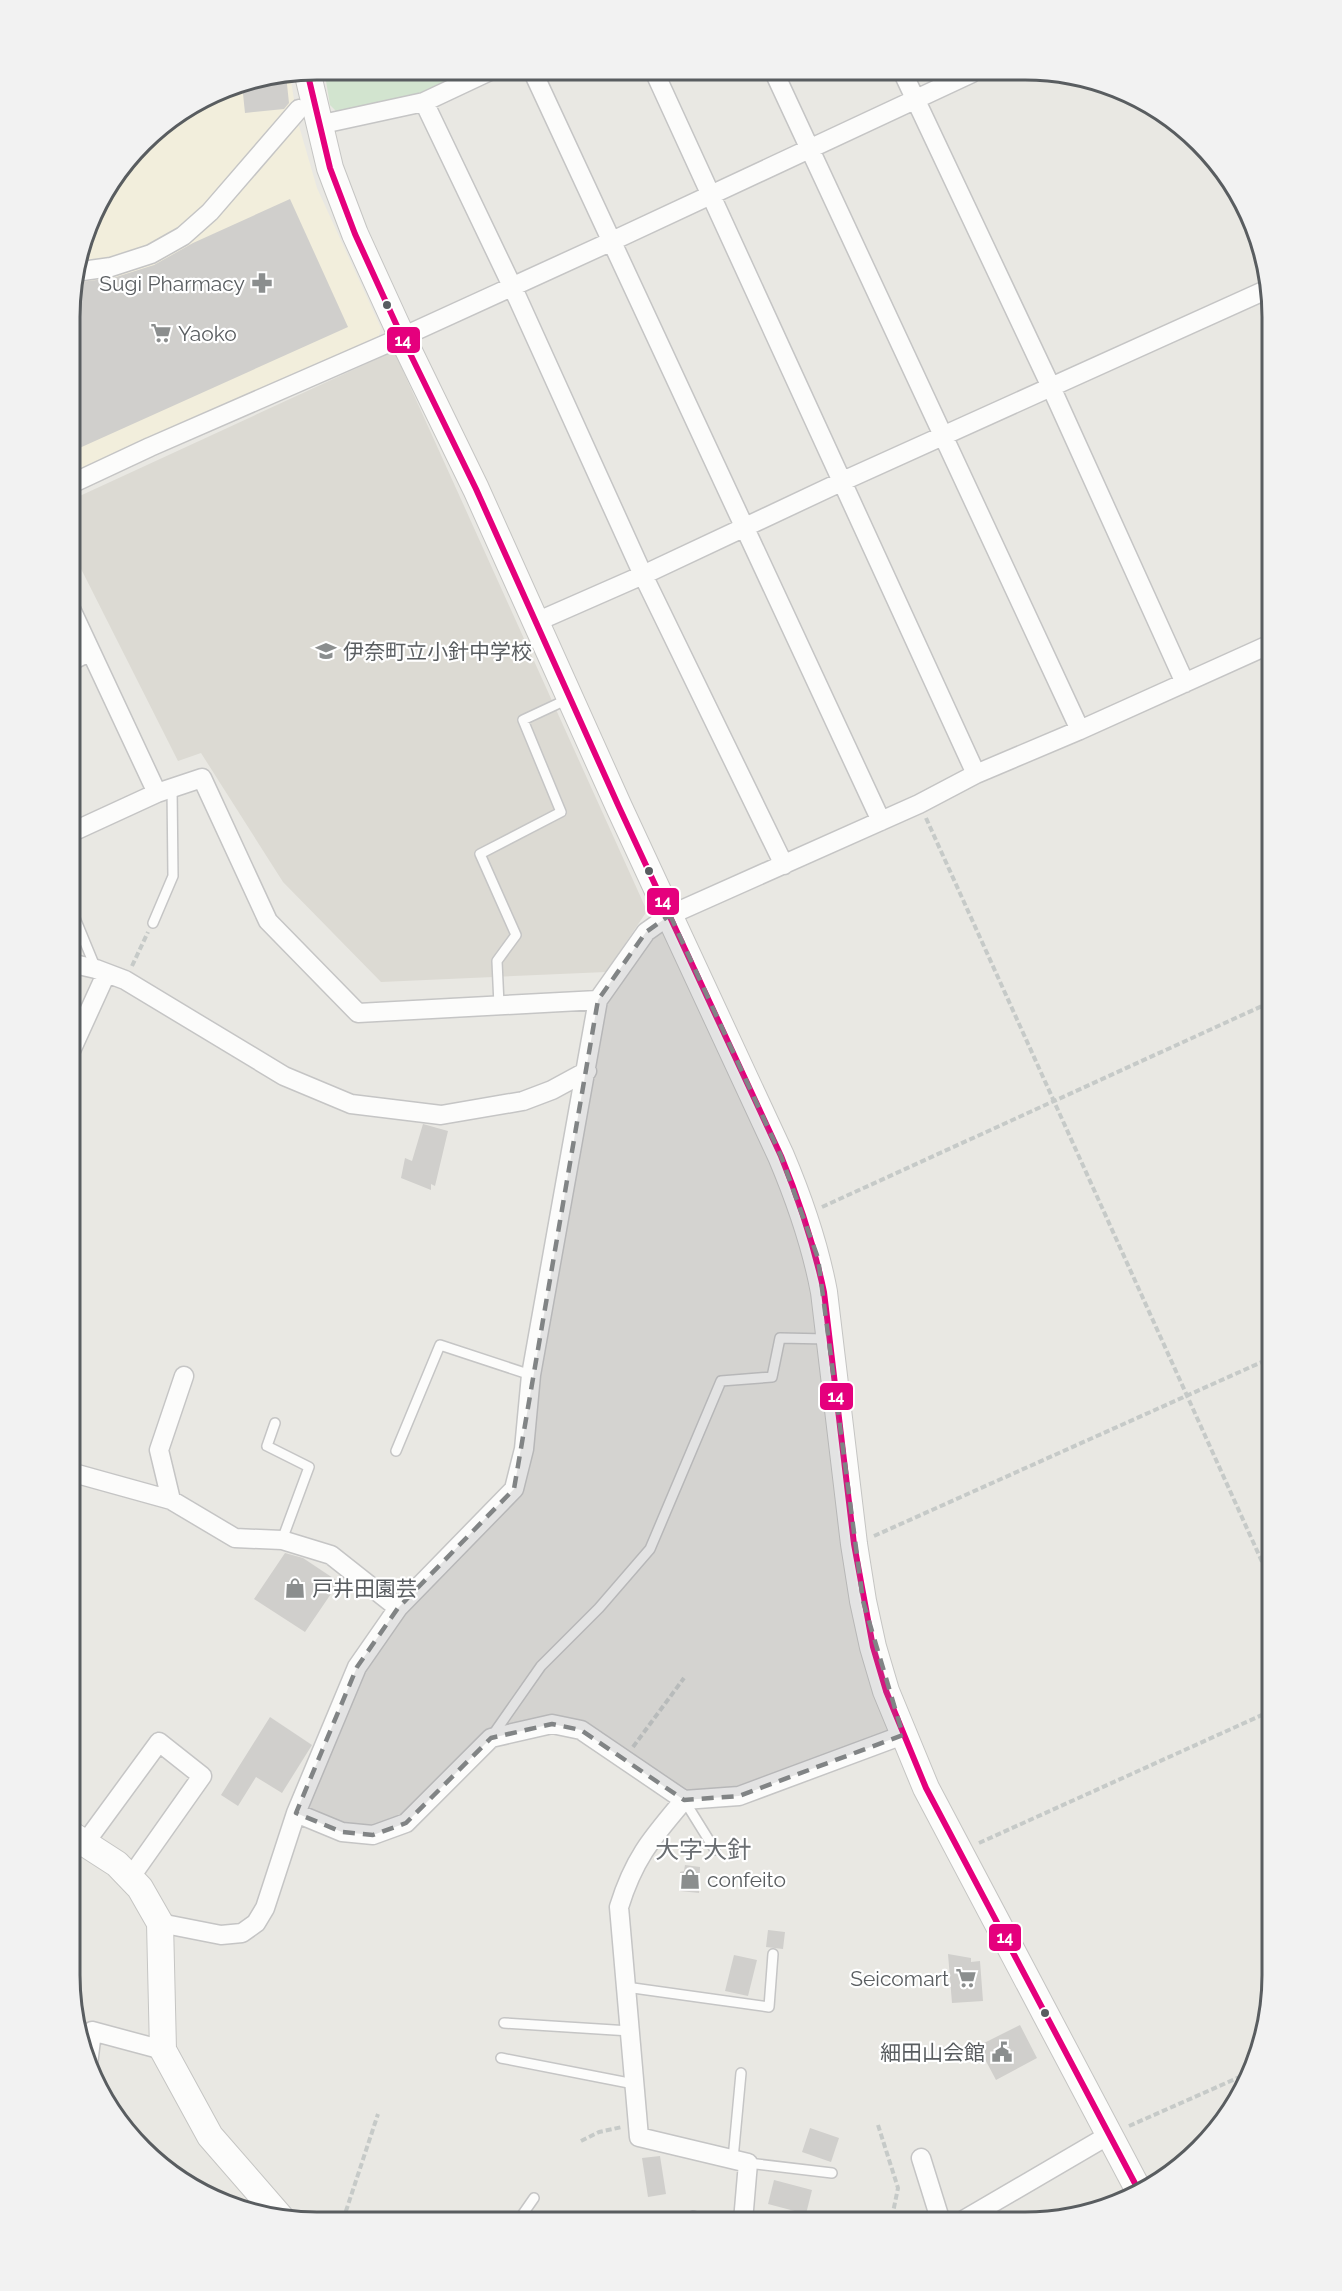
<svg xmlns="http://www.w3.org/2000/svg" width="1342" height="2291" viewBox="0 0 1342 2291" font-family="Raleway,'Noto Sans JP',sans-serif">
<rect width="100%" height="100%" fill="#e9e8e3"/>
<path fill="#f2eedc" d="M290,74L297,119L317,188L381,328L379,336L71,476V284L95,207L153,131L222,88Z"/>
<path fill="#dcdad3" d="M394,351L647,911L606,972L381,982L283,882L201,753L178,761L71,549V500Z"/>
<path fill="#d2e4cf" d="M324,69L476,70L419,98L337,112L330,105Z"/>
<path fill="#d0cfcc" d="M286,75L289,103L284,109L245,113L242,84Z
M290,199L348,327L75,450L71,440L72,283L113,278L154,265L193,243Z
M423,1124L448,1131L435,1186L431,1184V1190L401,1178L405,1158L412,1161Z
M285,1553L303,1558L339,1582L305,1632L254,1599Z
M270,1717L312,1745L282,1793L256,1777L238,1806L221,1795Z
M685,1865L700,1867L699,1893L680,1891V1872L684,1871Z
M768,1930L785,1932L783,1949L766,1947Z
M948,1954L971,1958V1962L980,1961L983,2001L952,2003Z
M734,1955L757,1960L748,1996L725,1991Z
M1020,2025L1037,2058L996,2080L978,2046Z
M810,2128L839,2138L831,2162L802,2152Z
M660,2156L666,2194L648,2197L642,2158Z
M774,2180L812,2190L806,2214L768,2204Z"/>
<g fill="none" stroke-linecap="round" stroke-linejoin="round">
<g stroke="#c5c5c5" stroke-width="12">
<path id="lane" d="M70,906L96,969
M153,923L173,876L172,787
M499,1005L497,961L516,935L480,854L561,812L523,720L568,699
M275,1423L267,1446L309,1467L282,1540
M396,1451L440,1345L531,1375
M492,1736L541,1666L599,1608L650,1549L721,1381L772,1377L780,1338L827,1339
M684,1800L715,1850
M626,1987L769,2007L773,1954
M504,2023L630,2031
M501,2058L634,2084
M733,2159L741,2073
M748,2163L832,2173
M693,2216L709,2221
M452,2220H461
M518,2221L534,2198"/>
</g>
<g stroke="#c5c5c5" stroke-width="21">
<path id="street" d="M532,70L881,821
M654,71L976,774
M774,72L1080,730
M903,73L1051,387L1185,683
M424,102L512,286L643,575L784,865
M318,125L424,102L492,70
M75,272L111,267L151,254L183,236L210,212L299,109
M71,484L150,447L402,337L610,242L972,73
M71,609L157,793
M536,622L643,575L843,481L1268,289
M71,661L89,652
M70,833L157,793L202,778L268,921L358,1013L598,1000
M70,963L96,969L125,980L284,1076L351,1104L441,1115L523,1101L552,1090L587,1071
M70,1053L106,974
M70,1472L171,1500L235,1538L282,1540L331,1555L398,1608
M171,1500L159,1450L184,1376
M684,1800C652,1838 634,1858 619,1907L639,2137L748,2163L743,2221
M296,1813L342,1832L373,1835L406,1823L491,1738L552,1724L581,1730L684,1800L739,1796L903,1735
M85,1843L159,1742L202,1776L130,1878
M160,1923L221,1935L242,1933L256,1923L265,1908L296,1813L357,1667L398,1608L514,1489L524,1449L531,1375L598,1000L646,932L670,915L919,804L976,774L1080,730L1273,643
M88,2065L92,2031L163,2050
M921,2158L941,2222
M960,2222L1109,2135"/>
</g>
<g stroke="#c5c5c3" stroke-width="28">
<path id="secondary" d="M307,71L330,168L355,234L402,337L476,489L619,807L781,1156C800,1201 815,1244 824,1292L854,1544L863,1601L873,1647L886,1691L926,1788L1139,2191
M69,1833L117,1864L140,1888L160,1923L163,2050L210,2136L283,2220"/>
</g>
<path stroke="#c6cac8" stroke-width="4" stroke-dasharray="6 3" stroke-linecap="butt" d="M926,818L1273,1586
M132,966L148,932
M822,1207L1273,1001
M874,1536L1273,1357
M633,1747L684,1678
M979,1843L1273,1710
M878,2125L898,2188L891,2222
M1129,2126L1251,2072
M581,2141L599,2132L622,2127
M343,2220L378,2114"/>
<use href="#lane" stroke="#fcfcfb" stroke-width="9"/>
<use href="#street" stroke="#fcfcfb" stroke-width="18"/>
<use href="#secondary" stroke="#fcfcfb" stroke-width="26"/>
<g stroke="#fff" stroke-width="10">
<path id="bus-1" d="M307,71L330,168L355,234L402,337L476,489L619,807L781,1156C799,1200 814,1245 824,1292L854,1544L873,1647L886,1691L926,1788L1139,2191"/>
</g>
<use href="#bus-1" stroke="#e5007d" stroke-width="6"/>
</g>
<path fill="#818485" fill-opacity="0.2" stroke="#818485" stroke-width="4.5" stroke-dasharray="12 8" stroke-linejoin="round" d="M670,915L781,1156L818,1258L863,1601L903,1735L739,1796L684,1800L581,1730L552,1724L491,1738L406,1823L373,1835L342,1832L296,1813L357,1667L398,1608L514,1489L598,1000L646,932Z"/>
<defs>
<g id="pharmacy-bare" transform="scale(1.62)"><path d="M-2-6h4v4h4v4h-4v4h-4v-4h-4v-4h4Z" fill="#8b8e8e" stroke="#fff" stroke-width="2.5" paint-order="stroke"/></g>
<g id="supermarket-bare" transform="scale(1.62)"><path d="M-6-5.5h2.5l.6 2H6L4.5 2H-2.5L-4.4-4H-6ZM-1.5 3.2a1.3 1.3 0 1 0 .1 0ZM3 3.2a1.3 1.3 0 1 0 .1 0Z" fill="#8b8e8e" stroke="#fff" stroke-width="2.5" paint-order="stroke"/></g>
<g id="school-bare" transform="scale(1.62)"><path d="M0-5L7-2L0 1L-7-2ZM-4 1L0 2.5L4 1V4Q0 6-4 4Z" fill="#8b8e8e" stroke="#fff" stroke-width="2.5" paint-order="stroke"/></g>
<g id="shop-bare" transform="scale(1.62)"><path d="M-5-2.5h2.3a2.7 3.5 0 0 1 5.4 0H5L5.5 6h-11ZM-1.5-2.5h3a1.5 2.3 0 0 0-3 0Z" fill="#8b8e8e" stroke="#fff" stroke-width="2.5" paint-order="stroke"/></g>
<g id="civic-bare" transform="scale(1.62)"><path d="M-.6-6.5H3V-4.5H.6V-3L4-1V1h2V6H-6V1h2V-1L-.6-3ZM-1.2 2.5V6h2.4V2.5Z" fill="#8b8e8e" stroke="#fff" stroke-width="2.5" paint-order="stroke"/></g>
</defs>
<g fill-rule="evenodd">
<use href="#pharmacy-bare" x="262" y="283"/>
<use href="#supermarket-bare" x="161" y="333"/>
<use href="#school-bare" x="326" y="651"/>
<use href="#shop-bare" x="295" y="1588"/>
<use href="#shop-bare" x="690" y="1879"/>
<use href="#supermarket-bare" x="966" y="1978"/>
<use href="#civic-bare" x="1002" y="2052"/>
</g>
<g fill="#595d60" stroke="#fff" stroke-width="2">
<circle cx="387" cy="305" r="5"/>
<circle cx="649" cy="871" r="5"/>
<circle cx="1045" cy="2013" r="5"/>
</g>
<g text-anchor="middle" dominant-baseline="central" stroke-width="4.5" stroke-linejoin="round" paint-order="stroke">
<g font-size="21" fill="#595d60" stroke="#fff" text-anchor="start">
<text x="245" y="283" text-anchor="end">Sugi Pharmacy</text>
<text x="178" y="333">Yaoko</text>
<text x="343" y="651">伊奈町立小針中学校</text>
<text x="312" y="1588">戸井田園芸</text>
<text x="707" y="1879">confeito</text>
<text x="949" y="1978" text-anchor="end">Seicomart</text>
<text x="985" y="2052" text-anchor="end">細田山会館</text>
</g>
<g font-size="24" fill="#6a6e72" stroke="#fff">
<text x="703" y="1849">大字大針</text>
</g>
</g>
<path d="M0 0H1342V2291H0ZM317 80H1025A237 237 0 0 1 1262 317V1975A237 237 0 0 1 1025 2212H317A237 237 0 0 1 80 1975V317A237 237 0 0 1 317 80Z" fill="#f2f2f2" fill-rule="evenodd"/>
<path fill="none" stroke="#595d60" stroke-width="3" d="M317 80H1025A237 237 0 0 1 1262 317V1975A237 237 0 0 1 1025 2212H317A237 237 0 0 1 80 1975V317A237 237 0 0 1 317 80Z"/>
<g stroke="#fff" stroke-width="2">
<rect x="386" y="326" width="35" height="28" rx="6" fill="#e5007d"/>
<rect x="646" y="887" width="34" height="29" rx="6" fill="#e5007d"/>
<rect x="819" y="1382" width="35" height="29" rx="6" fill="#e5007d"/>
<rect x="988" y="1923" width="34" height="29" rx="6" fill="#e5007d"/>
</g>
<g font-size="16" text-anchor="middle" font-weight="bold" fill="#fff">
<text x="403" y="346">14</text>
<text x="663" y="907">14</text>
<text x="836" y="1402">14</text>
<text x="1005" y="1943">14</text>
</g>
</svg>
